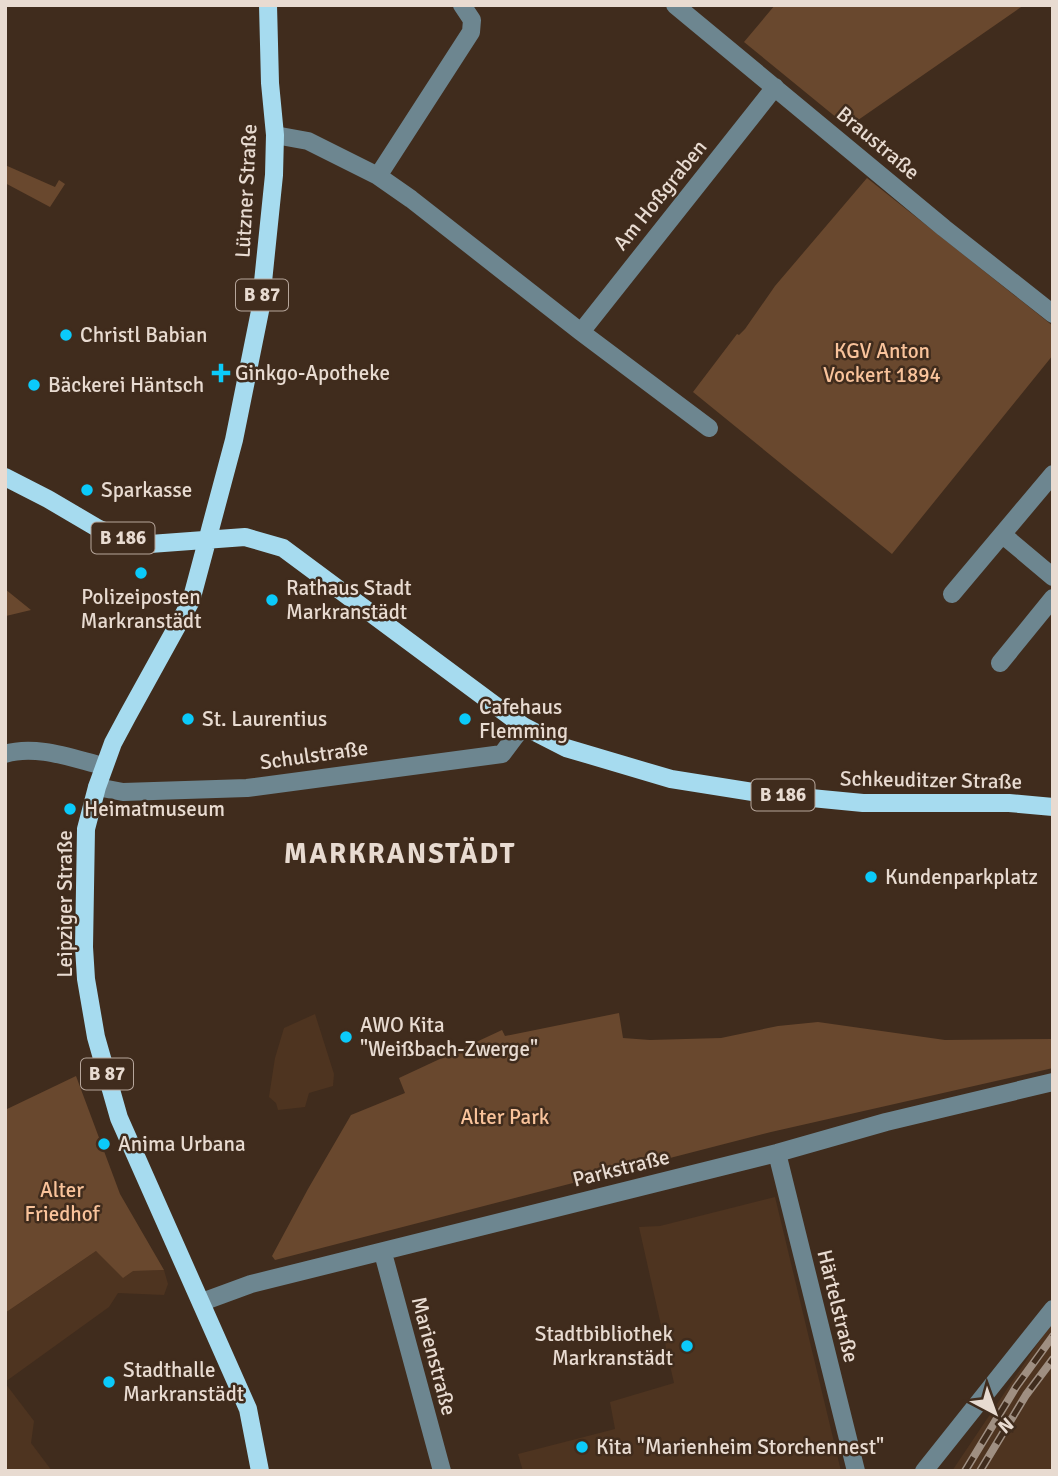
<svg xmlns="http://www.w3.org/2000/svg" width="1058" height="1476" viewBox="0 0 1058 1476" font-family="Signika,sans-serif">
<rect width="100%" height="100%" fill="#402c1d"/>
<path fill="#4e3420" d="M315,1014L334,1074L333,1086L309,1093L305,1107L278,1110L276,1103L269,1097L275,1058L284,1028Z
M775,1197L841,1471H523L518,1454L615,1429L610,1402L674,1383L639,1227L660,1226Z
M96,1251L133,1271L164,1270L168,1284L164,1295L118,1293L109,1307L5,1382V1313Z
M1053,1322V1471H952L1048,1328Z
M5,1383L34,1421L31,1443L52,1471L5,1470Z"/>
<path fill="#69482e" d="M775,5H1024L848,127L744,42Z
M5,165L55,187L59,180L65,184L50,207L5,183Z
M867,178L1053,326V355L892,554L693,392L737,334L739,335L745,329L775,286Z
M5,589L31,610L6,616Z
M619,1013L623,1038L650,1040L721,1038L778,1026L818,1022L945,1040L1053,1039V1068L771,1132L275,1260L272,1256L308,1189L351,1115L405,1093L399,1078L502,1030L505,1036Z
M76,1076L120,1194L164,1270L133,1271L123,1278L96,1251L5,1313V1110Z"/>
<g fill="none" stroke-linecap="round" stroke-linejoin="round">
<path stroke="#6d8690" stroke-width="18" d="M675,5L944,228L1053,314
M275,135L308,141L378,176L411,199L581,332L709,428
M378,176L471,32L472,20L462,5
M581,332L775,87
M1003,535L1053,577
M952,594L1053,474
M1000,663L1053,598
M5,754C36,744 74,759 104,766
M97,787L123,792L247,788L502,754L523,726
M777,1153L856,1471
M383,1253L442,1471
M202,1302L251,1284L777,1153L886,1122L1053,1082
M924,1471L1053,1309"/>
<path stroke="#a6dbef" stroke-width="18" d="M5,477L48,499L99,529L127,540L150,544L245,537L283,548L523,726L566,748L671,779L759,793L863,803H1009L1053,807
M260,1471L248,1409L119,1118L96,1037L86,979L84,947L86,829L97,787L113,743L128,715L191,601L234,440L260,311L274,175L275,135L270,83L268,5"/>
<g stroke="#9f8f82" stroke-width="8">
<path id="rail" d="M965,1471L1016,1387L1053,1336
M980,1471L1026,1395L1053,1359"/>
</g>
<use href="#rail" stroke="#402c1d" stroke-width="5" stroke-dasharray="16" stroke-linecap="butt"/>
</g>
<g fill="#0bcafa" stroke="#402c1d" stroke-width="2.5">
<circle cx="66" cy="335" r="7"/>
<path d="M217.5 362.5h7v7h7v7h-7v7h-7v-7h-7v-7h7z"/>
<circle cx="34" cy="385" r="7"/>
<circle cx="87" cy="490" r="7"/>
<circle cx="141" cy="573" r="7"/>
<circle cx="272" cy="600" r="7"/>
<circle cx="188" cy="719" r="7"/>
<circle cx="465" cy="719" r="7"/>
<circle cx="70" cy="809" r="7"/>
<circle cx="871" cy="877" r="7"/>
<circle cx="346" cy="1037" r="7"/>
<circle cx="104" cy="1144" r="7"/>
<circle cx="687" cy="1346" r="7"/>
<circle cx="109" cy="1382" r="7"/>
<circle cx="582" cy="1447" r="7"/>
</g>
<g text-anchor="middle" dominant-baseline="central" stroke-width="5" stroke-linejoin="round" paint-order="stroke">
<g fill="#402c1d" stroke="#b6a69b" stroke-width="2">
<rect x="236" y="279.5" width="52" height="31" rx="5"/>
<rect x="91.5" y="522.5" width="63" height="31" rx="5"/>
<rect x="751.5" y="779.5" width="63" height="31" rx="5"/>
<rect x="81" y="1058.5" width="52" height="31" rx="5"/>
</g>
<g font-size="19" font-weight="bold" fill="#e8dbd1">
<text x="262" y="295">B 87</text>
<text x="123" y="538">B 186</text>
<text x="783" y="795">B 186</text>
<text x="107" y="1074">B 87</text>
</g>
<g font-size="21" fill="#e8dbd1" stroke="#402c1d">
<text transform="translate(878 143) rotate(40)">Braustraße</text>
<text transform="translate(246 191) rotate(-87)">Lützner Straße</text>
<text transform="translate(660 195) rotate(-51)">Am Hoßgraben</text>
<text transform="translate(314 755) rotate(-8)">Schulstraße</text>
<text transform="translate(931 780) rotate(1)">Schkeuditzer Straße</text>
<text transform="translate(65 904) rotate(-90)">Leipziger Straße</text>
<text transform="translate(621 1168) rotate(-14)">Parkstraße</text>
<text transform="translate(838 1306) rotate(76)">Härtelstraße</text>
<text transform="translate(434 1356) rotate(75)">Marienstraße</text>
</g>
<g font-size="21" fill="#e8dbd1" stroke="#402c1d" text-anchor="start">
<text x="80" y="335">Christl Babian</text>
<text x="235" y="373">Ginkgo-Apotheke</text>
<text x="48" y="385">Bäckerei Häntsch</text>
<text x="101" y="490">Sparkasse</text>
<text x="286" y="588">Rathaus Stadt<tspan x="286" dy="24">Markranstädt</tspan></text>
<text x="141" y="597" text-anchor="middle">Polizeiposten<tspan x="141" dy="24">Markranstädt</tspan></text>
<text x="479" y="707">Cafehaus<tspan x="479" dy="24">Flemming</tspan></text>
<text x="202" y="719">St. Laurentius</text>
<text x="84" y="809">Heimatmuseum</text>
<text x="885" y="877">Kundenparkplatz</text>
<text x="360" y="1025">AWO Kita<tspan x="360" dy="24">"Weißbach-Zwerge"</tspan></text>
<text x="118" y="1144">Anima Urbana</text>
<text x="673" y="1334" text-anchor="end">Stadtbibliothek<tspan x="673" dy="24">Markranstädt</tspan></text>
<text x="123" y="1370">Stadthalle<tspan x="123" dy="24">Markranstädt</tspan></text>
<text x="596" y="1447">Kita "Marienheim Storchennest"</text>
</g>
<g font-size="21" fill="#f9c39b" stroke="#402c1d">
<text x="882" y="351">KGV Anton<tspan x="882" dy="24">Vockert 1894</tspan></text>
<text x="505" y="1117">Alter Park</text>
<text x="62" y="1190">Alter<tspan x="62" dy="24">Friedhof</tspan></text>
</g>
<g font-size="28" font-weight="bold" letter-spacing="2" fill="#e8dbd1" stroke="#402c1d">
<text x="400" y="854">MARKRANSTÄDT</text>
</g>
</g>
<rect width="1058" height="1476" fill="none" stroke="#e8dbd1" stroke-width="14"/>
<g transform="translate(995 1413) rotate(139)" stroke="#402c1d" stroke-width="5" paint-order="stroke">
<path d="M0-5L12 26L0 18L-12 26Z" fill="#e8dbd1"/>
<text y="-10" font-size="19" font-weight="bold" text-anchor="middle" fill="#e8dbd1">N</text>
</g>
</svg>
